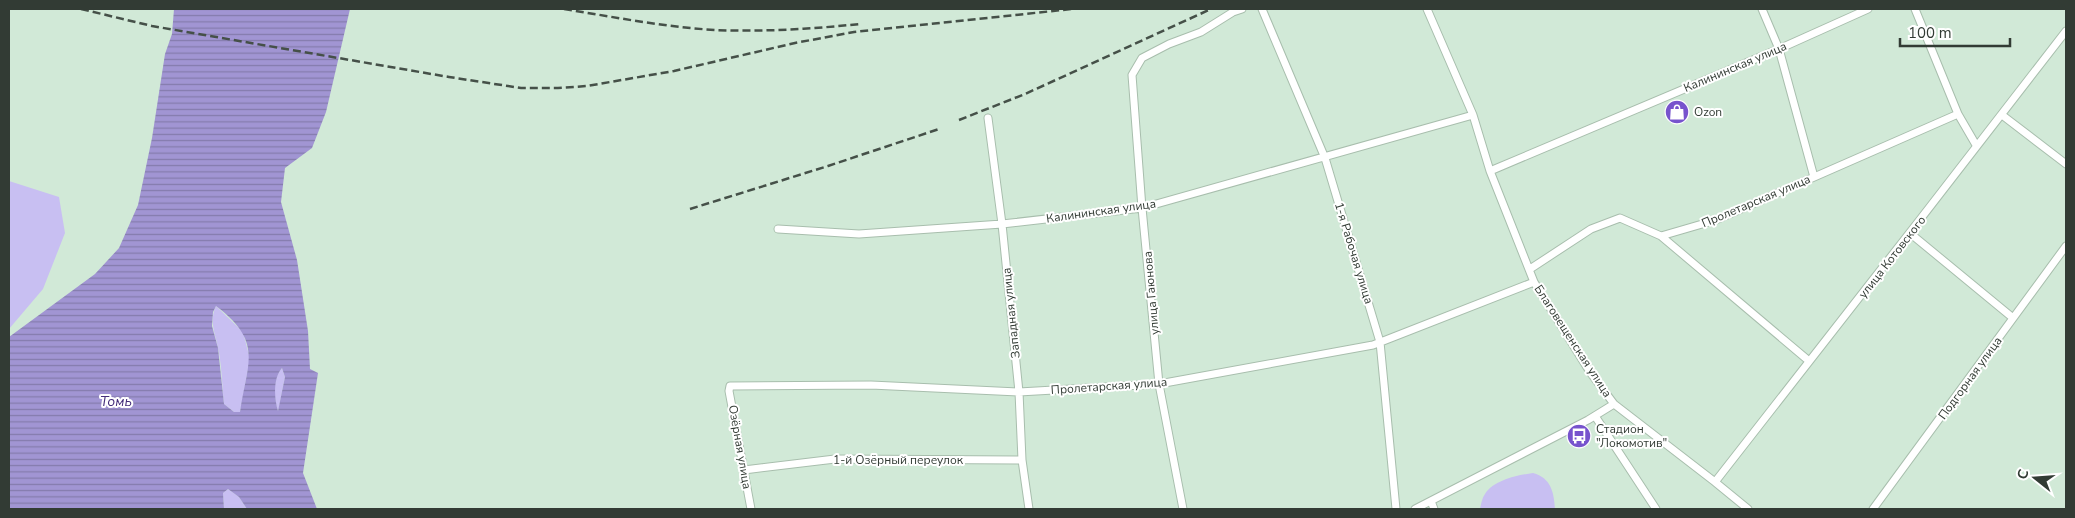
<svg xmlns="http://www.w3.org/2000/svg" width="2075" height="518" viewBox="0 0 2075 518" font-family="'Nunito Sans',sans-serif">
<defs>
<pattern id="water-rules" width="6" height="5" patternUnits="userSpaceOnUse" patternTransform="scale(1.25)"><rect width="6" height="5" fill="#a195d3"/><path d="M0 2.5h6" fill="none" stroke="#847bac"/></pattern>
</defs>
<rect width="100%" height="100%" fill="#d1e9d7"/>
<path fill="#c8bff2" d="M9,181L59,197L65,233L43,289L9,329Z
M216,306L243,332L250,359L240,412H234L224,404C222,386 222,367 218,348C215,333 209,321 216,306Z
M282,368L285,377L278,412C274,398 272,379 282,368Z
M1533,473C1551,478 1554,492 1555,509H1480C1481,504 1482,498 1485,494C1494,480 1518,475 1533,473Z
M228,489L239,497L247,509H224L223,493Z"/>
<path fill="url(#water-rules)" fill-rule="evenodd" d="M174,9H350L326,112L312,148L285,168L281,202L297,260L308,331L310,369L318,373L303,473L317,509H247L239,497L228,489L223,493L224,509H9V337L95,274L119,248L138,205L152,138L165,54L172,34ZM216,306C264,342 247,363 240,412H234L224,404L218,348L212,326L213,312ZM282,368L285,377L278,411C274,398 273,378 282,368Z"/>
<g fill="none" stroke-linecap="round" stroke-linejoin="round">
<g stroke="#a8bead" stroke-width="9">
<path id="minor" d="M1262,9L1325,158L1380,342L1396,509
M1427,9L1473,115L1490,171L1534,282L1590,372L1614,404L1715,482L1748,509
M1762,9L1779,49L1814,177
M1915,9L1958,114L1976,145
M2002,115L2066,164
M988,118L1002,224L1019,392L1022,460L1029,509
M1490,171L1779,49L1868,9
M778,229L859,234L1002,224L1142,208L1473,115
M1911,234L2013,318
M1661,236L1809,361
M1530,269L1591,229L1620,218L1661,236L1716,220L1958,114
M1595,416L1656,509
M744,470L835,459L1022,460
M1715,482C1832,332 1950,182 2066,31
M1431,501L1434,509
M751,509L729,391L730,386L871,385L1019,392L1159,384L1373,345L1534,282
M1183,509L1159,384L1142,208L1132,75L1142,58L1169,44L1201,32L1233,12L1242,9
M1415,509L1588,420L1614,404
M1873,509L2066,246"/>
</g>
<use href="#minor" stroke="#fff" stroke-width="7"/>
<path stroke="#455048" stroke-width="2.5" stroke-dasharray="8 4" stroke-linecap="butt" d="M81,9L152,26L449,77L521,88H558L587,86L674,71L795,43L854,32L1072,9
M564,9C614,17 664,27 715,30C763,32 812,29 860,24
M959,120L1025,94L1211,9
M690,209L828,166L939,129"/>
</g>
<defs>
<g id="shop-disc" transform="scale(1.25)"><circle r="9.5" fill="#7753cd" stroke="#fff"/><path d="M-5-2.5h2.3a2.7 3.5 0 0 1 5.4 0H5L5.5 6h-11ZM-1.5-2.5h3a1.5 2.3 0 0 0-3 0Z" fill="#fff"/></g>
<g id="bus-disc" transform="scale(1.25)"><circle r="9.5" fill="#7753cd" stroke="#fff"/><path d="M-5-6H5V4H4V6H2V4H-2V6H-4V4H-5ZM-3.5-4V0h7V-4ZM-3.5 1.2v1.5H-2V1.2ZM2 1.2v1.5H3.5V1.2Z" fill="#fff"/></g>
</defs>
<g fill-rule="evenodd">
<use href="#shop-disc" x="1677" y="112"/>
<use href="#bus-disc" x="1579" y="436"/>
</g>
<g text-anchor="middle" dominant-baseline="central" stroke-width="4" stroke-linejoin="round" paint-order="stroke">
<g font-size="12" fill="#323b34" stroke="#fff">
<text transform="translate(1735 67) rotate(-23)">Калининская улица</text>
<text transform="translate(1756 201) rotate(-23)">Пролетарская улица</text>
<text transform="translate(1101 211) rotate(-8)">Калининская улица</text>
<text transform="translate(1354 253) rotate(73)">1-я Рабочая улица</text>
<text transform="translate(1892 257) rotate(-52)">улица Котовского</text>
<text transform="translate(1151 293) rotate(-95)">улица Гаюнова</text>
<text transform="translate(1011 313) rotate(-96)">Западная улица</text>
<text transform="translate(1573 341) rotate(57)">Благовещенская улица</text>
<text transform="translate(1970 378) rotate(-54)">Подгорная улица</text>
<text transform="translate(1109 386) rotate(-4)">Пролетарская улица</text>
<text transform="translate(740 447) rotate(80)">Озёрная улица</text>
<text x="898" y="460">1-й Озёрный переулок</text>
</g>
<g font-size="12" fill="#323b34" stroke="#fff" text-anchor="start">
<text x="1694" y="112">Ozon</text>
<text x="1596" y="429">Стадион<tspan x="1596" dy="14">"Локомотив"</tspan></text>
</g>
<g font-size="14" font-style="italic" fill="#452f7a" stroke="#fff">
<text x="116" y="401">Томь</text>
</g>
</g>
<rect width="2075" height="518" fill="none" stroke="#323b34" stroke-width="20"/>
<g transform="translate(2035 478) rotate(287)" stroke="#ffffff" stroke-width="4" paint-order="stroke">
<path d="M0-4L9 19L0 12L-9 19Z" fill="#323b34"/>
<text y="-8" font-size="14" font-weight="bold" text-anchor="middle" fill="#323b34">С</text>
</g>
<path d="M1900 38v8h110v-8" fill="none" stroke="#323b34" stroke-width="2.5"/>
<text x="1908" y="38" font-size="15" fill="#323b34" stroke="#ffffff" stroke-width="4" paint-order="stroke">100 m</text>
</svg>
